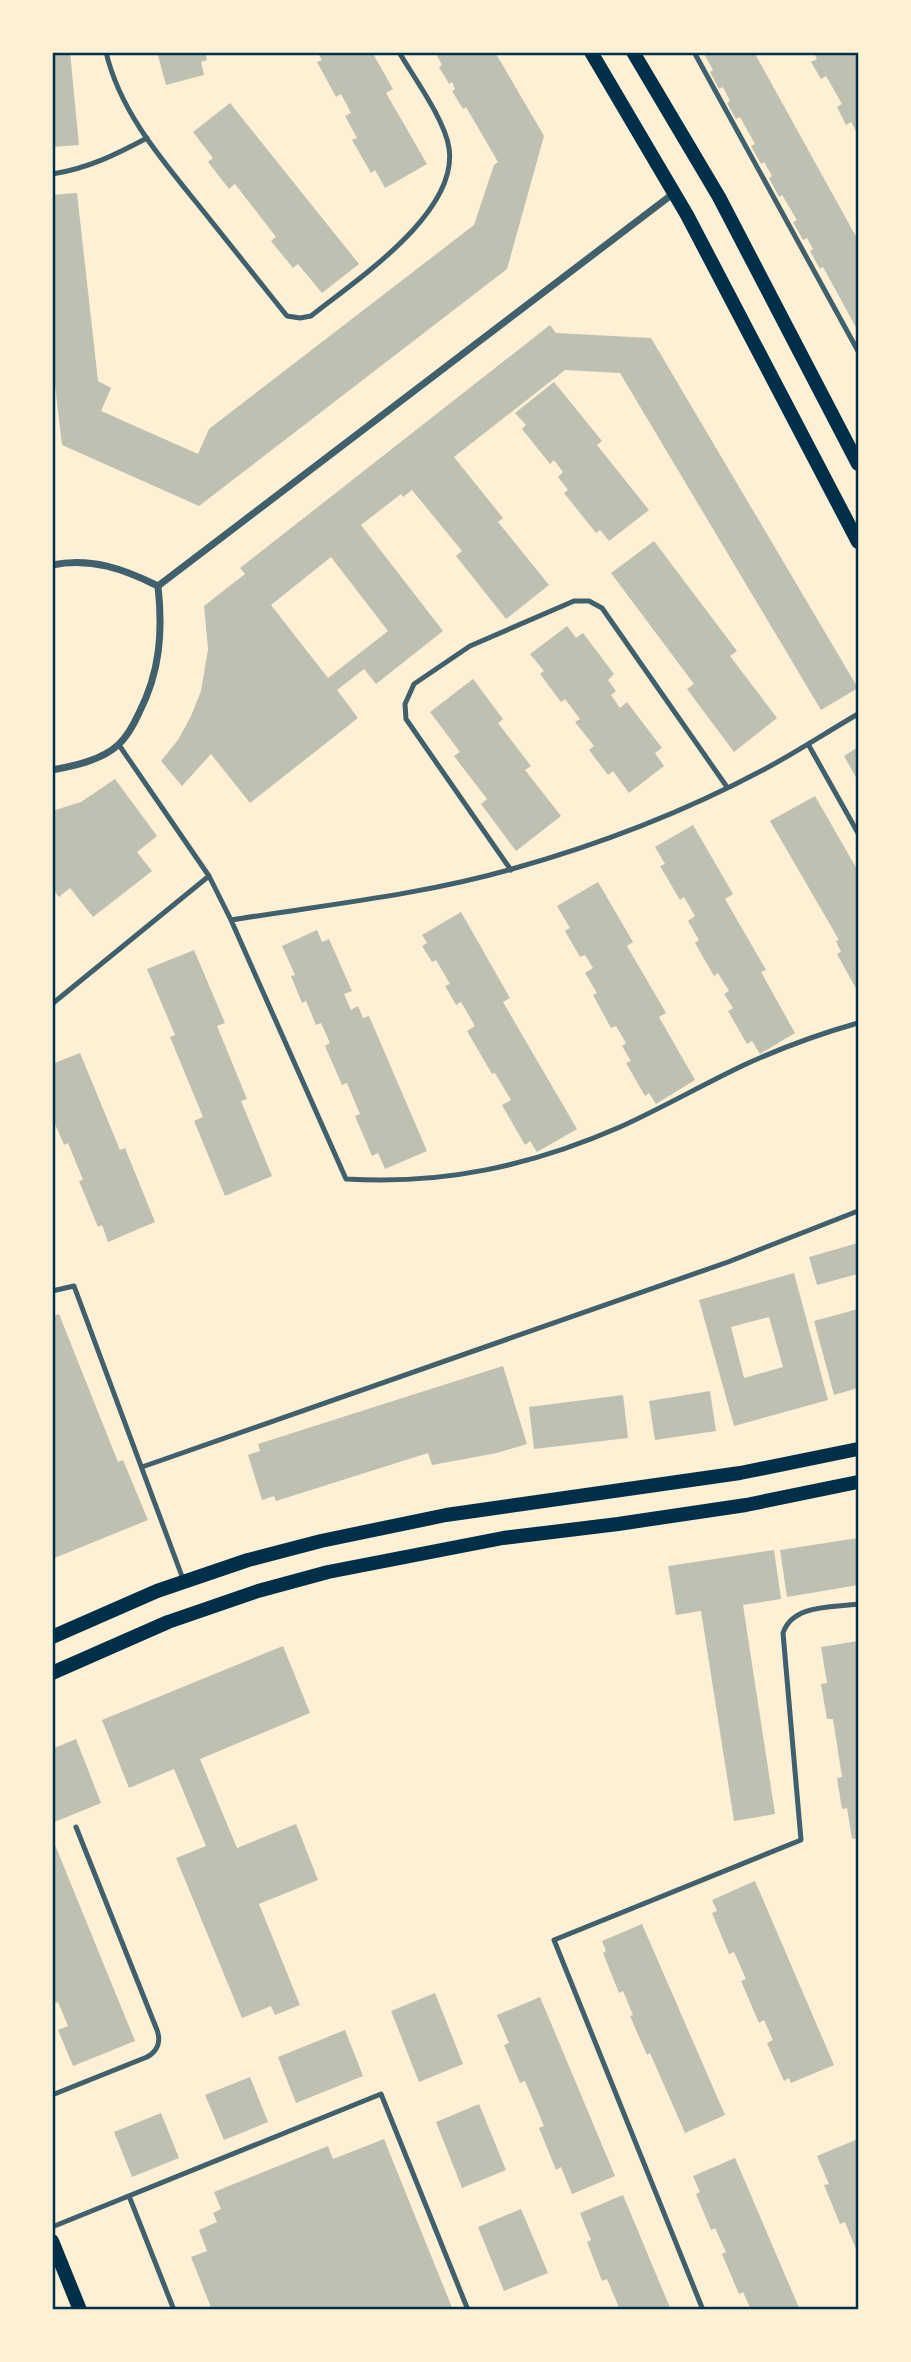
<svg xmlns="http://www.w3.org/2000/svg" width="911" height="2362" viewBox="0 0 911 2362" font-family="'Roboto Condensed',sans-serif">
<rect width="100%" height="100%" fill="#fdf0d5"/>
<path fill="#bec0b2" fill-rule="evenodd" d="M52,52H70L79,145L52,147Z
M157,52H205L207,60L201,62L204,75L166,85Z
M317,52H372L393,89L386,93L427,164L385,188L375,170L371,173L352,140L357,138L345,116L351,113L341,94L336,97L317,62L322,60Z
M435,52H495L544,136L507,269L199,506L62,445L52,359V195L77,193L98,381L111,388L101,411L198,454L209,429L474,225L494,165L498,162L466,107L463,109L452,91L455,89L452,82L449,84L439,67L442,65Z
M703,52H754L858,240V331L823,267L820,269L810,251L813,249L807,238L803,240L793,222L797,220L782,195L779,197L769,178L772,176L764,162L761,164L751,146L755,144L740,117L736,119L727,103L730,101L723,87L719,89L710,72L713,70Z
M813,52H858V135L851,122L846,125L837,107L842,104L826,76L821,79L811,62L817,59Z
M230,103L359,264L322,293L298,264L293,268L271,241L276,237L235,184L229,189L208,162L213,158L193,132Z
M550,325L556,333L651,338L858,688L821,710L620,373L565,370L454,457L503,518L498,522L549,585L506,619L456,556L462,551L412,490L403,497L401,494L361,525L443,631L376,684L364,669L337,690L358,718L250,803L211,754L182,786L161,761L178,740L191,716L201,691L208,649L204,606L245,574L240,568ZM331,557L388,631L328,678L271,605Z
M554,382L602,441L597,445L649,510L609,541L600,530L596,533L564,493L568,490L558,477L563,472L554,460L550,464L522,429L526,425L515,413Z
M654,541L737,651L730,656L777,718L734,752L687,689L694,684L611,573Z
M567,626L576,638L583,633L614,674L608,680L616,691L611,695L620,708L627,702L662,748L655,753L664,766L629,793L613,771L608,775L589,750L594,746L575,722L580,719L565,699L561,702L540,674L544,671L530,654Z
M473,679L503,719L498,723L531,766L525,770L561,816L516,851L481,804L487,799L454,756L460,752L430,712Z
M858,747V781L844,756Z
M115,779L157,836L137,852L152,871L93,917L70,888L59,897L52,888V811L81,802Z
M815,796L858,871V992L837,954L841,952L836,941L839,940L770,821Z
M693,825L733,894L725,899L766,970L761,972L795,1033L760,1054L752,1041L747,1044L728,1011L733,1008L724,994L729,991L718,973L714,976L695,943L699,940L688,921L695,916L684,897L680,900L660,866L665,864L655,847Z
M598,882L633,942L627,946L666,1013L659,1017L695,1080L656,1104L649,1093L645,1096L626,1063L631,1061L622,1046L626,1043L616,1026L611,1028L593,995L597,993L585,973L593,968L585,955L580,957L565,931L570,928L557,906Z
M461,912L510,998L503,1002L577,1129L537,1152L530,1141L525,1145L502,1105L511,1100L495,1073L492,1074L467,1031L475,1026L461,1002L456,1005L445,986L450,984L436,960L432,962L422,946L427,943L422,935Z
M317,930L322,942L329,939L352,991L344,994L351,1010L358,1006L363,1018L369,1016L427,1151L385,1169L378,1153L372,1156L355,1116L360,1114L347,1083L342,1085L325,1046L330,1043L321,1023L316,1025L306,1001L302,1003L291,976L295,975L282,946Z
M194,950L225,1023L217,1026L247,1099L241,1101L272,1176L225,1196L194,1121L203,1117L170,1037L175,1035L147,969Z
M80,1053L120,1150L125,1148L155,1222L108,1242L102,1225L98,1227L79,1181L83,1180L68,1143L64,1145L52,1117V1064Z
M858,1243V1274L817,1285L809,1257Z
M794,1273L828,1400L734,1426L699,1300ZM769,1317L783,1367L744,1378L731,1327Z
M858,1309V1388L834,1395L814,1321Z
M59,1314L118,1462L123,1460L148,1520L52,1559V1317Z
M503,1366L527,1444L497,1453L432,1465L428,1453L276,1501L274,1496L262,1500L248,1455L260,1451L258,1444Z
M710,1391L716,1431L655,1440L649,1401Z
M623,1395L628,1438L534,1449L529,1407Z
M858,1538V1585L787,1597L780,1550Z
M774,1550L781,1599L743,1605L775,1814L734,1821L701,1611L676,1615L668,1566Z
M858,1641V1838L852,1839L847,1808L842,1809L837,1778L842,1777L833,1719H827L821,1684L827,1683L821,1647Z
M283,1646L310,1713L200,1759L237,1848L296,1824L318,1880L259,1904L300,2005L275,2015L271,2006L242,2018L176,1858L206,1846L174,1769L129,1788L102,1720Z
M76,1739L101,1803L52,1823V1749Z
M53,1840L135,2041L73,2066L58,2030L68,2026L58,2002L52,2004Z
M755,1881L834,2065L791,2083L789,2078L784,2081L767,2043L773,2040L764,2020L759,2023L741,1981L746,1979L734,1952L729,1954L712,1913L717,1911L712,1900Z
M642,1924L725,2115L685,2133L650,2053L647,2055L630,2016L633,2015L623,1991L619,1993L603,1953L606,1951L602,1941Z
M435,1993L463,2064L419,2082L391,2011Z
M540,1997L615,2176L572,2194L561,2167L556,2170L539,2128L544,2126L525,2081L520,2083L504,2045L509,2043L497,2015Z
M345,2030L363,2076L296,2103L278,2057Z
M250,2077L268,2122L224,2140L205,2095Z
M479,2104L506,2170L462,2188L436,2122Z
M161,2113L179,2158L132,2177L114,2132Z
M384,2139L453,2310H212L191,2257L207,2251L199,2230L217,2222L213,2213L221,2209L214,2192L328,2146L333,2159Z
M858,2139V2254L845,2222L840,2224L824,2185L829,2184L817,2156Z
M735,2158L800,2310H751L743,2292L739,2294L722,2254L726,2252L715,2228L711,2230L696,2194L700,2192L693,2176Z
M623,2195L671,2310H620L607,2279L602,2281L587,2242L591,2240L580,2213Z
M521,2209L548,2273L504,2291L478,2227Z"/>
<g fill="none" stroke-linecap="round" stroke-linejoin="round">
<path stroke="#3f606c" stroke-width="5" d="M106,52C120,112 162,160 200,207C229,243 258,280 287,316L300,318L311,316C356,280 459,213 449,148C445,120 414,78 399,52
M694,52L858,351
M52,174C87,169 117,154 147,138
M808,744L858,833
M119,745L209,876L231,920L346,1179C443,1185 531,1166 620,1127C662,1108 702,1085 744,1065C781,1048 819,1034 858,1023
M511,870L406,719L405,704L414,684L470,646L574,601H589L602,608L727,787
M231,920C324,905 421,895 512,869C598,845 684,812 763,770C795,753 827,732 858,714
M52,1004L209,876
M52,1291L74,1286L183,1579
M142,1467L728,1262L858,1211
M52,2095L147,2057C158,2051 161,2041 157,2030L76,1827
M129,2196L174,2310
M52,2227L381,2094L468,2310
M703,2310L554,1940L801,1840L783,1633C793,1604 832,1608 858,1604"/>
<path stroke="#3f606c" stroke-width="7" d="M52,565C91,557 124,569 158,586
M158,586L674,193
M52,770C74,766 102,760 118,745C127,737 134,724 139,713C160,672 163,632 158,586"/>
<path stroke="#003049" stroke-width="14" d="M591,52L687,215L858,542
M633,52L719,197L858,464
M52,1637L157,1591L248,1560L321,1541L446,1515L740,1473L858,1449
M52,1673L168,1622L258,1591L328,1572L503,1538L618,1524L746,1505L858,1482
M52,2241L80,2310"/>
</g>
<rect width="911" height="2362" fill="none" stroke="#fdf0d5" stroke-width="108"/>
<rect x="54" y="54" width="803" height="2254" fill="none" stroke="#003049" stroke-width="2.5"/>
</svg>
